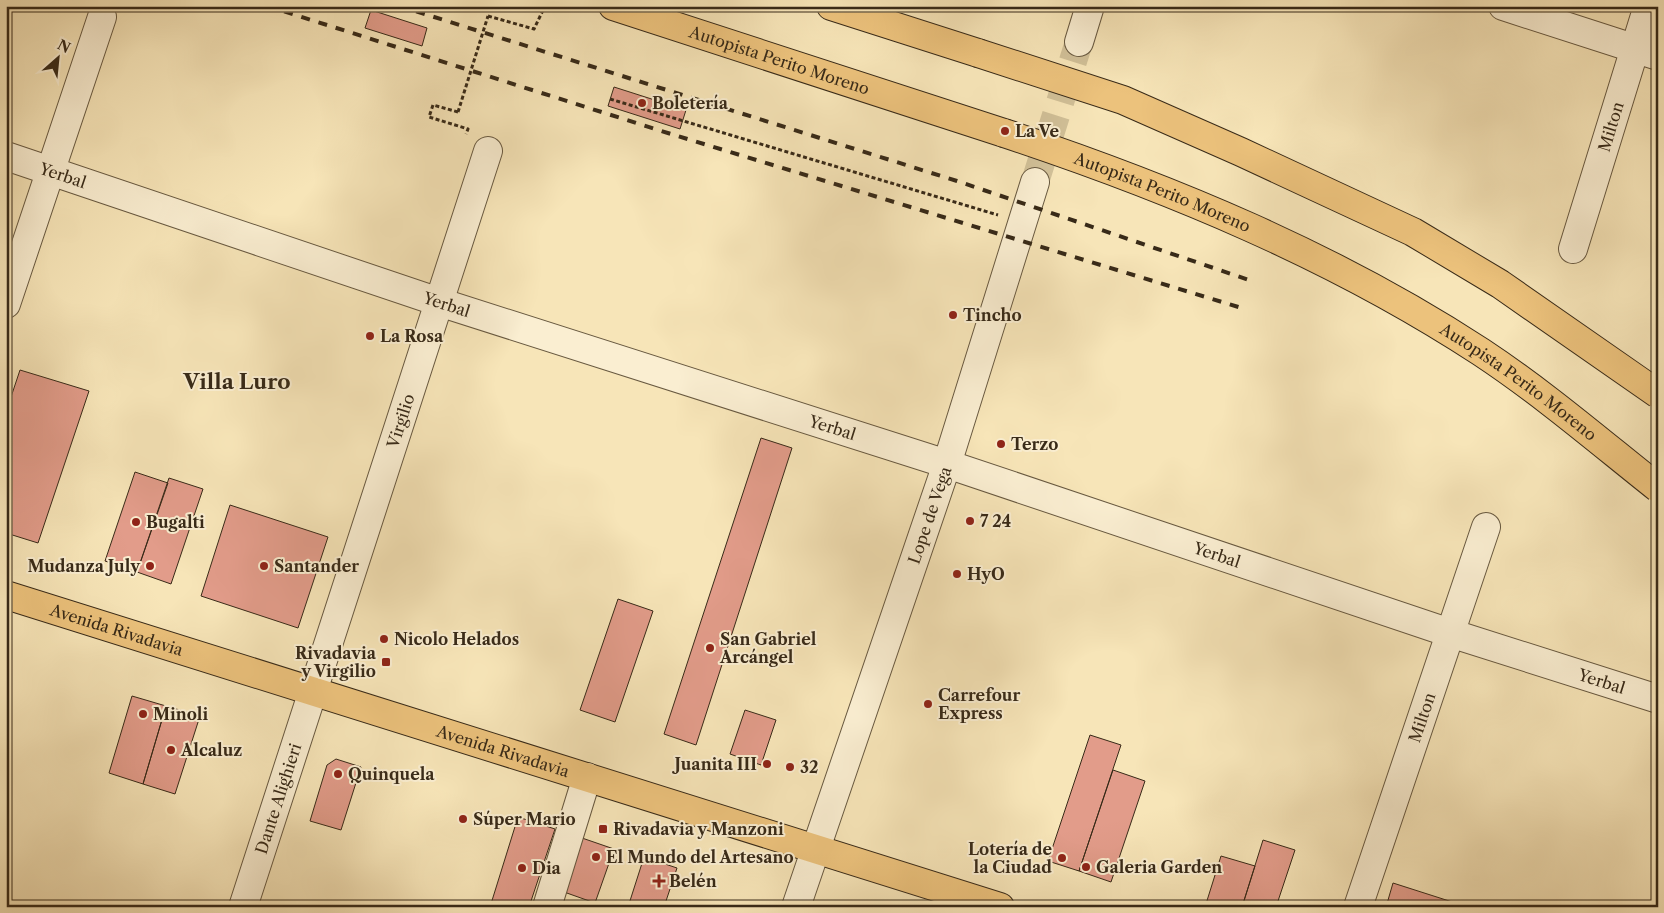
<svg xmlns="http://www.w3.org/2000/svg" width="1664" height="913" viewBox="0 0 1664 913" font-family="'Libre Caslon Text',serif">
<rect width="100%" height="100%" fill="#f7e5b8"/>
<filter id="stains"><feTurbulence type="fractalNoise" baseFrequency=".004" numOctaves="4"/><feColorMatrix values="0 0 0 0 .2 0 0 0 0 .09 0 0 0 0 .02 0 0 0 .5 -.17"/></filter>
<radialGradient id="worn" r=".72"><stop offset=".6" stop-color="#630" stop-opacity="0"/><stop offset="1" stop-color="#630" stop-opacity=".3"/></radialGradient>
<path fill="#e29c8a" stroke="#382a18" d="M371,10L427,28L422,46L365,28Z
M614,87L686,110L680,129L608,106Z
M20,370L89,391L38,543L6,533V412Z
M761,438L792,448L696,745L664,734Z
M135,472L168,483L137,572L105,561Z
M169,478L203,489L171,584L137,572Z
M230,505L328,537L298,628L201,596Z
M618,599L653,611L615,722L580,710Z
M132,696L166,706L143,784L109,773Z
M166,706L200,716L175,794L143,784Z
M745,710L776,720L761,765L730,754Z
M1090,735L1121,745L1079,871L1048,861Z
M336,759L361,767L341,830L310,821L327,765Z
M1113,770L1145,781L1111,882L1079,871Z
M518,817L555,829L529,907H490Z
M582,838L614,849L595,903L564,892Z
M1263,840L1295,850L1276,907H1242Z
M1221,856L1255,866L1242,907H1205Z
M644,857L677,868L664,907H628Z
M1393,883L1468,907H1386Z"/>
<g fill="none" stroke-linecap="round" stroke-linejoin="round">
<path stroke="#d1c098" stroke-width="28" stroke-dasharray="28 14" stroke-linecap="butt" d="M1035,182L1079,42"/>
<g stroke="#685940" stroke-width="30">
<g id="minor">
<path d="M1503,6L1658,56"/>
<path d="M1079,42L1090,6"/>
<path id="s1" d="M6,156L439,302L947,464L1450,633L1658,699"/>
<path id="s2" d="M1573,249L1648,6"/>
<path d="M6,304L102,17"/>
<path id="s3" d="M243,907L488,151"/>
<path d="M547,907L587,777"/>
<path id="s4" d="M796,907L947,464L1035,182"/>
<path id="s5" d="M1358,907L1486,527"/>
</g>
</g>
<g stroke="#382a18" stroke-width="30">
<g id="major">
<path id="s6" d="M6,595L1000,907"/>
</g>
</g>
<g stroke="#382a18" stroke-width="30">
<g id="highway">
<path id="s7" d="M613,6L1004,133"/>
<path d="M831,6L978,53"/>
</g>
</g>
<path stroke="#382a18" stroke-width="3" stroke-dasharray="4 2.5" stroke-linecap="butt" d="M488,16L534,29L545,6
M610,99L998,215
M458,112L433,105L429,117L468,129L466,134"/>
<use href="#minor" stroke="#faeed1" stroke-width="28"/>
<use href="#major" stroke="#ecc27c" stroke-width="28"/>
<use href="#highway" stroke="#ecc27c" stroke-width="28"/>
<path stroke="#382a18" stroke-width="4" stroke-dasharray="9 9" stroke-linecap="butt" d="M267,6L671,134L1245,309
M399,6L957,181L1252,281"/>
<g stroke="#382a18" stroke-width="30" stroke-linecap="butt">
<g id="highway-bridge">
<path d="M978,53L1123,100L1241,152L1413,232L1500,284L1658,394"/>
<path id="s8" d="M1004,133C1170,188 1334,256 1481,352C1543,393 1600,442 1658,488"/>
</g>
</g>
<path stroke="#382a18" stroke-width="3" stroke-dasharray="4 2.5" stroke-linecap="butt" d="M458,112L488,16"/>
<use href="#highway-bridge" stroke="#ecc27c" stroke-width="28"/>
</g>
<g fill="#8f2418" stroke="#faeed1" stroke-width="2">
<circle cx="642" cy="103" r="5"/>
<circle cx="1005" cy="131" r="5"/>
<circle cx="953" cy="315" r="5"/>
<circle cx="370" cy="336" r="5"/>
<circle cx="1001" cy="444" r="5"/>
<circle cx="970" cy="521" r="5"/>
<circle cx="136" cy="522" r="5"/>
<circle cx="150" cy="566" r="5"/>
<circle cx="264" cy="566" r="5"/>
<circle cx="957" cy="574" r="5"/>
<circle cx="384" cy="639" r="5"/>
<circle cx="710" cy="648" r="5"/>
<rect x="381" y="657" width="10" height="10" rx="2.5"/>
<circle cx="928" cy="704" r="5"/>
<circle cx="143" cy="714" r="5"/>
<circle cx="171" cy="750" r="5"/>
<circle cx="767" cy="764" r="5"/>
<circle cx="790" cy="767" r="5"/>
<circle cx="338" cy="774" r="5"/>
<circle cx="463" cy="819" r="5"/>
<rect x="598" y="824" width="10" height="10" rx="2.5"/>
<circle cx="596" cy="857" r="5"/>
<circle cx="1062" cy="858" r="5"/>
<circle cx="1086" cy="867" r="5"/>
<circle cx="522" cy="868" r="5"/>
<path d="M656.5 873.5h5v5h5v5h-5v5h-5v-5h-5v-5h5z"/>
</g>
<g text-anchor="middle" dominant-baseline="central" stroke-width="4" stroke-linejoin="round" paint-order="stroke">
<g font-size="16" fill="#382a18" stroke="#faeed1">
<text stroke="none"><textPath href="#s7" startOffset="175">Autopista Perito Moreno</textPath></text>
<text stroke="none"><textPath href="#s2" startOffset="128">Milton</textPath></text>
<text stroke="none"><textPath href="#s1" startOffset="60">Yerbal</textPath></text>
<text stroke="none"><textPath href="#s8" startOffset="169">Autopista Perito Moreno</textPath></text>
<text stroke="none"><textPath href="#s1" startOffset="465">Yerbal</textPath></text>
<text stroke="none"><textPath href="#s8" startOffset="574">Autopista Perito Moreno</textPath></text>
<text stroke="none"><textPath href="#s3" startOffset="511">Virgilio</textPath></text>
<text stroke="none"><textPath href="#s1" startOffset="870">Yerbal</textPath></text>
<text stroke="none"><textPath href="#s4" startOffset="414">Lope de Vega</textPath></text>
<text stroke="none"><textPath href="#s1" startOffset="1275">Yerbal</textPath></text>
<text stroke="none"><textPath href="#s6" startOffset="116">Avenida Rivadavia</textPath></text>
<text stroke="none"><textPath href="#s1" startOffset="1680">Yerbal</textPath></text>
<text stroke="none"><textPath href="#s5" startOffset="200">Milton</textPath></text>
<text stroke="none"><textPath href="#s6" startOffset="521">Avenida Rivadavia</textPath></text>
<text stroke="none"><textPath href="#s3" startOffset="114">Dante Alighieri</textPath></text>
</g>
<g font-size="16" font-weight="bold" fill="#382a18" stroke="#faeed1" text-anchor="start">
<text x="652" y="103">Boletería</text>
<text x="1015" y="131">La Ve</text>
<text x="963" y="315">Tincho</text>
<text x="380" y="336">La Rosa</text>
<text x="1011" y="444">Terzo</text>
<text x="980" y="521">7 24</text>
<text x="146" y="522">Bugalti</text>
<text x="140" y="566" text-anchor="end">Mudanza July</text>
<text x="274" y="566">Santander</text>
<text x="967" y="574">HyO</text>
<text x="394" y="639">Nicolo Helados</text>
<text x="720" y="639">San Gabriel<tspan x="720" dy="18">Arcángel</tspan></text>
<text x="376" y="653" text-anchor="end">Rivadavia<tspan x="376" dy="18">y Virgilio</tspan></text>
<text x="938" y="695">Carrefour<tspan x="938" dy="18">Express</tspan></text>
<text x="153" y="714">Minoli</text>
<text x="181" y="750">Alcaluz</text>
<text x="757" y="764" text-anchor="end">Juanita III</text>
<text x="800" y="767">32</text>
<text x="348" y="774">Quinquela</text>
<text x="473" y="819">Súper Mario</text>
<text x="613" y="829">Rivadavia y Manzoni</text>
<text x="1052" y="849" text-anchor="end">Lotería de<tspan x="1052" dy="18">la Ciudad</tspan></text>
<text x="606" y="857">El Mundo del Artesano</text>
<text x="1096" y="867">Galeria Garden</text>
<text x="532" y="868">Dia</text>
<text x="669" y="881">Belén</text>
</g>
<g font-size="21" font-weight="bold" fill="#382a18" stroke="#faeed1">
<text x="237" y="381">Villa Luro</text>
</g>
</g>
<rect width="1664" height="913" fill="none" stroke="#f7e5b8" stroke-width="25"/>
<rect x="8" y="8" width="1649" height="898" fill="none" stroke="#382a18" stroke-width="2.5"/>
<rect x="12" y="12" width="1639" height="888" fill="none" stroke="#382a18"/>
<g transform="translate(58 58) rotate(27)" stroke="#faeed1" stroke-width="4" paint-order="stroke">
<path d="M0-4L9 19L0 12L-9 19Z" fill="#382a18"/>
<text y="-8" font-size="14" font-weight="bold" text-anchor="middle" fill="#382a18">N</text>
</g>
<rect width="100%" height="100%" filter="url(#stains)"/>
<rect width="100%" height="100%" fill="url(#worn)"/>
</svg>
